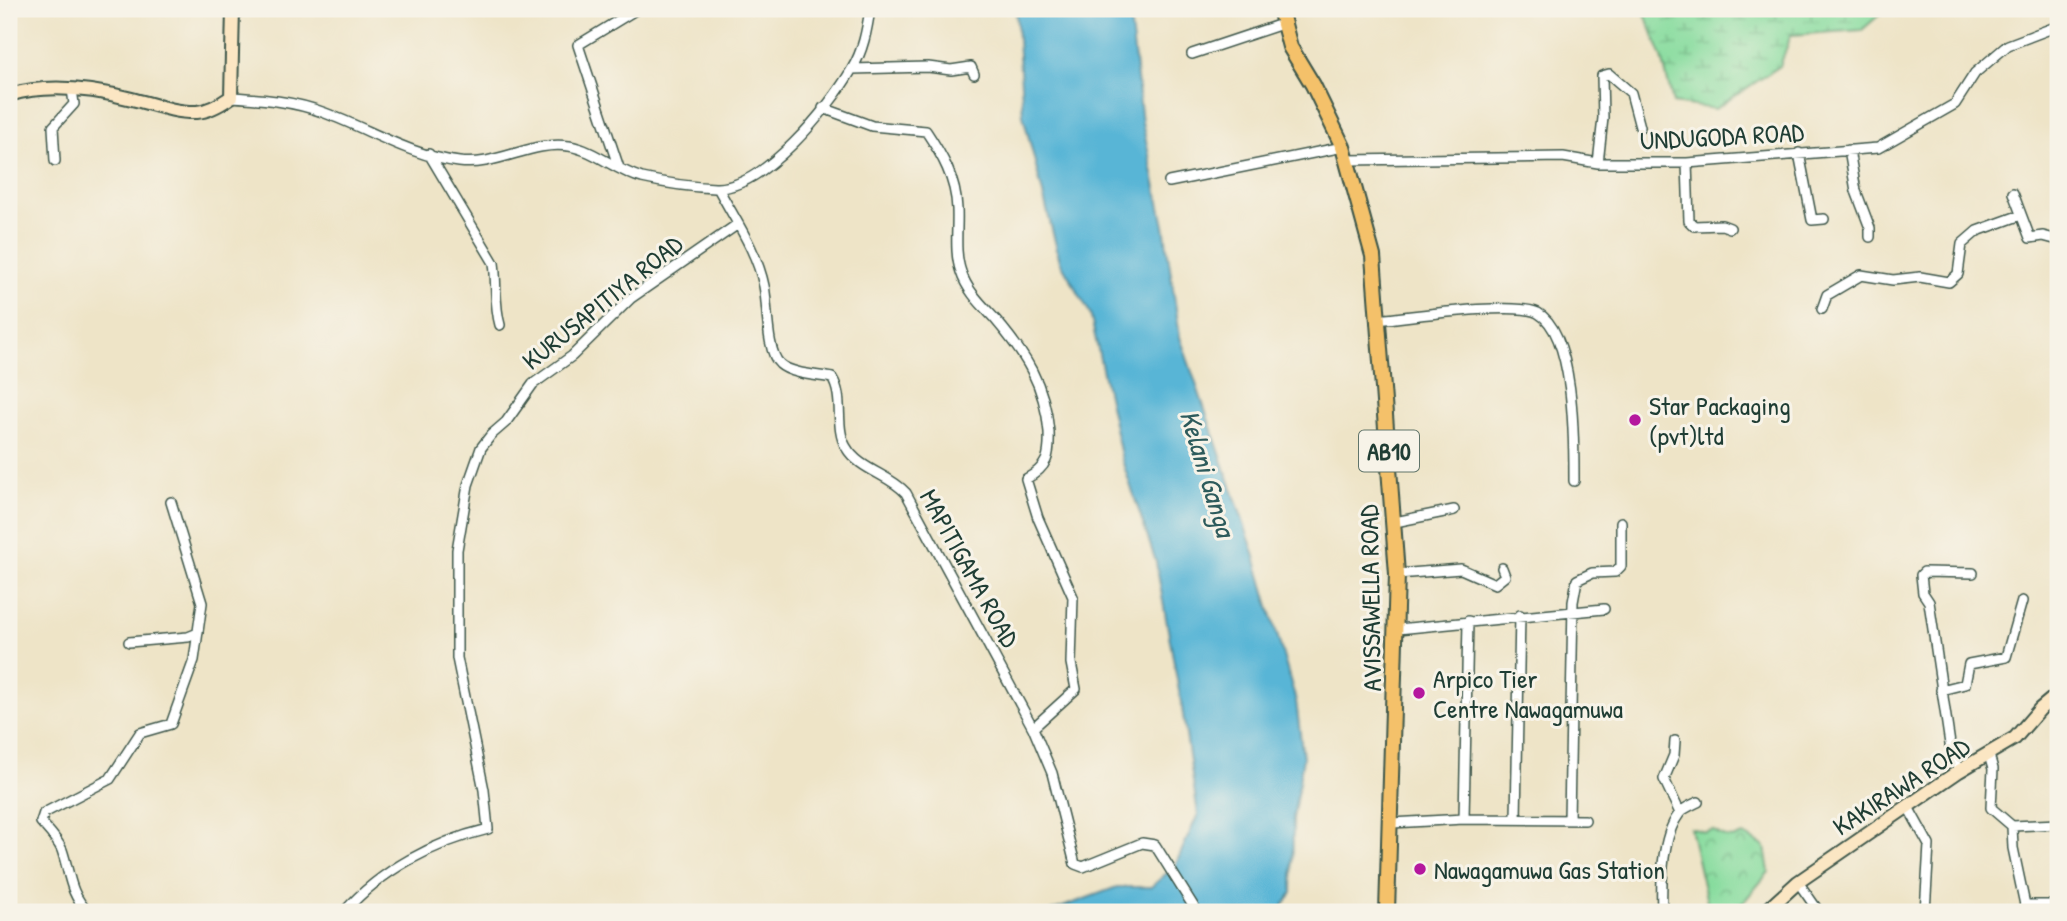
<svg xmlns="http://www.w3.org/2000/svg" width="2067" height="921" viewBox="0 0 2067 921" font-family="'Patrick Hand',sans-serif">
<defs>
<pattern id="wetland-marsh" width="20" height="14" patternUnits="userSpaceOnUse" patternTransform="scale(1.75)"><rect width="20" height="14" fill="#87dc9e"/><path d="M1 5h8M5 5V1M11 12h8M15 12V8" fill="none" stroke="#6eb482"/></pattern>
<pattern id="park-crowns" width="20" height="18" patternUnits="userSpaceOnUse" patternTransform="scale(1.75)"><rect width="20" height="18" fill="#87dc9e"/><path d="M2 6a3 3 0 1 1 6 0M12 15a3 3 0 1 1 6 0" fill="none" stroke="#6eb482"/></pattern>
</defs>
<rect width="100%" height="100%" fill="#f7f3e8"/>
<filter id="ink" filterUnits="userSpaceOnUse"><feTurbulence type="fractalNoise" baseFrequency=".0143" numOctaves="2"/><feDisplacementMap in="SourceGraphic" scale="14" xChannelSelector="R" yChannelSelector="G"/><feConvolveMatrix kernelMatrix="1 2 1 2 8 2 1 2 1" color-interpolation-filters="sRGB"/></filter>
<filter id="wash" filterUnits="userSpaceOnUse"><feTurbulence type="fractalNoise" baseFrequency=".00686" numOctaves="4" result="noise"/><feDisplacementMap in="SourceGraphic" scale="28" xChannelSelector="R" yChannelSelector="G"/><feGaussianBlur stdDeviation="1.57" result="paint"/><feColorMatrix in="noise" values="0 0 0 0 0 0 0 0 0 0 0 0 0 0 0 0 0 1.4 0 .05"/><feComposite in="paint" operator="in"/></filter>
<g filter="url(#wash)">
<rect width="100%" height="100%" fill="#eee4c7"/>
<path fill="url(#wetland-marsh)" stroke="#538c69" stroke-width="2" d="M1643,9H1886L1862,30L1791,35L1780,66L1715,109L1673,103L1662,57Z"/>
<path fill="url(#park-crowns)" stroke="#538c69" stroke-width="2" d="M1690,828L1705,832L1713,830C1724,838 1731,840 1744,835L1765,847L1769,872L1741,905L1709,911Z"/>
<path fill="#58b5d6" stroke="#3c7985" stroke-width="2" d="M1016,9H1129L1142,122L1164,226L1180,337L1253,550L1296,701L1303,758L1293,818L1292,893L1279,912H1049L1117,887H1151L1175,866L1198,814L1182,708L1156,562L1122,460L1090,313L1060,261L1023,115Z"/>
</g>
<g filter="url(#ink)">
<g fill="none" stroke-linecap="round" stroke-linejoin="round">
<g stroke="#3e564a" stroke-width="12">
<path id="street" d="M1192,54L1282,24
M852,69L928,67L951,70L971,67L974,74
M231,97C263,99 294,101 325,113C369,129 411,156 459,162C497,167 532,140 569,146C595,150 616,171 642,178C664,183 692,187 715,188C763,190 830,107 852,69C863,51 867,30 870,9
M823,108L872,126L926,131C942,155 956,179 957,209C958,230 954,252 961,272C967,291 982,305 995,319C1025,354 1045,384 1049,432C1050,456 1048,467 1026,479L1038,518L1073,597L1071,663L1076,689L1033,728
M1849,150L1856,191L1870,228V237
M1799,153L1812,220L1824,219
M429,154L494,263C497,284 494,304 500,325
M1347,160L1563,157L1598,163H1687L1878,148L1955,104L1975,73L2008,45L2058,26
M55,161L53,127L74,104L72,89
M1598,163L1603,118L1602,76L1609,74L1631,93L1640,127
M1687,163L1689,221L1694,226L1722,225L1730,228
M619,168L578,45L637,9
M1169,182L1343,147
M718,188C735,220 757,251 764,286C768,304 766,352 780,364C791,374 817,375 832,378C845,398 834,427 846,447C859,470 889,474 906,493L1033,728L1052,773L1075,864L1083,867L1142,843L1155,845L1197,912
M2013,193L2030,238L2043,236L2058,240
M1822,309L1827,295L1861,275L1893,280L1920,277L1949,282L1958,274L1962,244L1977,231L2021,215
M1378,320C1408,317 1516,301 1538,313C1575,334 1574,442 1574,481
M1395,522L1454,510
M1397,574L1461,569L1495,584L1505,576L1502,568
M1398,629L1604,609
M129,642L188,637L198,633
M1941,690L1965,684L1969,664L2006,657L2022,601
M1675,741L1674,755L1664,779L1680,813
M1989,755L1993,769L1991,808L2012,826L2013,848L2025,905H2058
M1959,771L1951,751L1929,602L1923,593L1921,575L1924,572L1973,573
M1908,807L1929,845L1925,912
M1516,818L1520,615
M1464,819L1468,621
M1569,820L1573,602L1577,580L1592,573L1615,572L1621,566V522
M1392,823L1464,819L1585,820
M2012,826L2058,824
M1798,882L1819,912
M88,912C69,893 70,873 62,850C58,840 48,830 41,822L44,813L110,779L140,733L171,724L194,660L202,603L171,502
M344,912C381,870 434,842 488,829L484,790L457,658V550L468,485L481,448L491,435L506,422L533,384L572,356L631,298L738,224
M1662,912C1661,883 1661,838 1679,814C1683,808 1692,805 1698,802"/>
</g>
<g stroke="#3e564a" stroke-width="16">
<path id="secondary" d="M9,95C48,83 93,89 132,99C152,104 176,113 197,112C209,111 221,104 231,97L233,9
M1765,912L1798,882L1959,771L2015,738L2040,709L2058,694"/>
</g>
<g stroke="#3e564a" stroke-width="18">
<path id="primary" d="M1280,9L1290,47L1313,85L1343,147L1373,256L1397,574L1387,912"/>
</g>
<use href="#street" stroke="#fff" stroke-width="9"/>
<use href="#secondary" stroke="#fbe6c3" stroke-width="12"/>
<use href="#primary" stroke="#f4c16a" stroke-width="14"/>
</g>
</g>
<g fill="#b5179e" stroke="#f7f3e8" stroke-width="2.5">
<circle cx="1635" cy="420" r="7"/>
<circle cx="1419" cy="693" r="7"/>
<circle cx="1420" cy="869" r="7"/>
</g>
<g text-anchor="middle" dominant-baseline="central" stroke-width="6" stroke-linejoin="round" paint-order="stroke">
<rect fill="#f7f3e8" stroke="#60746a" stroke-width="2" x="1359" y="430.5" width="60" height="41" rx="5"/>
<g font-size="24" font-weight="bold" fill="#1f3d34">
<text x="1389" y="451">AB10</text>
</g>
<g font-size="26" fill="#1f3d34" stroke="#f7f3e8">
<text transform="translate(1722 136) rotate(-3)">UNDUGODA ROAD</text>
<text transform="translate(602 302) rotate(-39)">KURUSAPITIYA ROAD</text>
<text transform="translate(970 568) rotate(61)">MAPITIGAMA ROAD</text>
<text transform="translate(1370 598) rotate(-91)">AVISSAWELLA ROAD</text>
<text transform="translate(1901 786) rotate(-33)">KAKIRAWA ROAD</text>
</g>
<g font-size="26" fill="#1f3d34" stroke="#f7f3e8" text-anchor="start">
<text x="1649" y="405">Star Packaging<tspan x="1649" dy="30">(pvt)ltd</tspan></text>
<text x="1433" y="678">Arpico Tier<tspan x="1433" dy="30">Centre Nawagamuwa</tspan></text>
<text x="1434" y="869">Nawagamuwa Gas Station</text>
</g>
<g font-size="28" font-style="italic" fill="#2d5b5c" stroke="#f7f3e8">
<text transform="translate(1208 473) rotate(73)">Kelani Ganga</text>
</g>
</g>
<rect width="2067" height="921" fill="none" stroke="#f7f3e8" stroke-width="35"/>
</svg>
